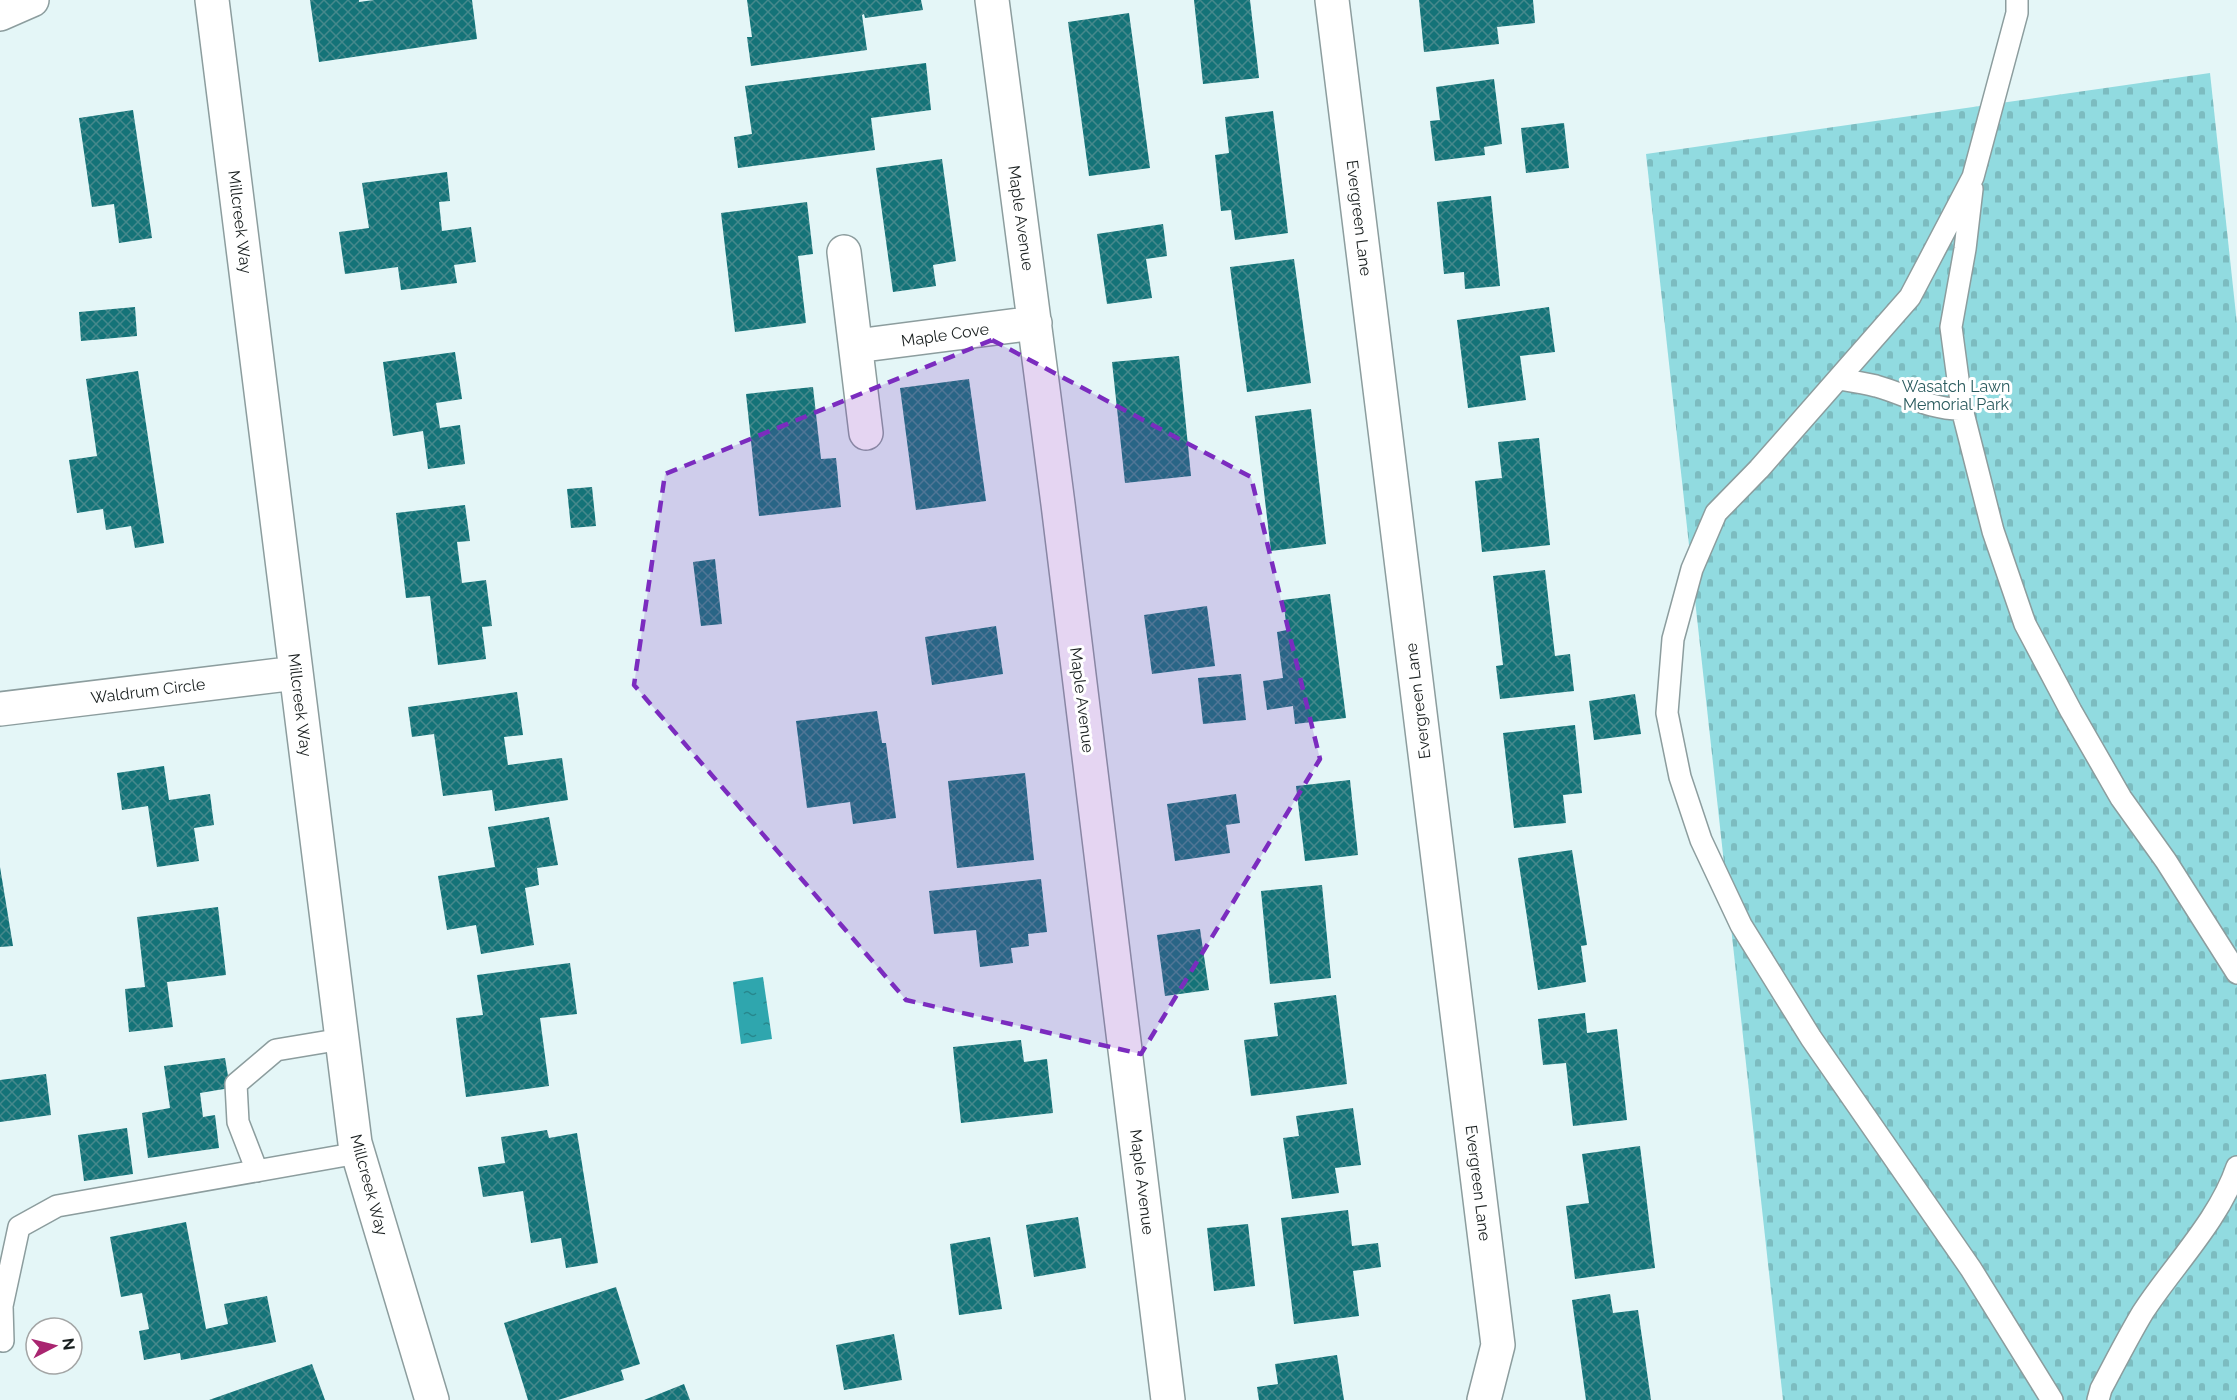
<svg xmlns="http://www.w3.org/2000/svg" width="2237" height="1400" viewBox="0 0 2237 1400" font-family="Raleway,sans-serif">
<defs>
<pattern id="cemetery-stones" width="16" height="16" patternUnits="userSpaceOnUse" patternTransform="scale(1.5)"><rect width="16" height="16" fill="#91dbe0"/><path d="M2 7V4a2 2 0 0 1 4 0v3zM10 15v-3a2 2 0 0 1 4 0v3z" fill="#7cbcc0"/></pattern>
<pattern id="water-ripples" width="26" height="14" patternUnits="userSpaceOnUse" patternTransform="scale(1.5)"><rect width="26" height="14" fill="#2fa6ae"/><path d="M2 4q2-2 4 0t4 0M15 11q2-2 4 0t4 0" fill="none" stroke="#27878d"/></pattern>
<pattern id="building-cross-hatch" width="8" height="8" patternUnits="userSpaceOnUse" patternTransform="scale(1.5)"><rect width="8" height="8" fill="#147378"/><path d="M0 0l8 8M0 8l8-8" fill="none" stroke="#46898c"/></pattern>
</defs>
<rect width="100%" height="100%" fill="#e4f6f7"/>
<path fill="url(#cemetery-stones)" d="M2210,73L2237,324V1400H1783L1646,154Z"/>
<path fill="url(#water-ripples)" d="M763,977L772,1039L741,1044L733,982Z"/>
<path fill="url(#building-cross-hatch)" d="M310,0H359V2L374,0H472L477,39L319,62Z
M747,0H921L923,10L865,18L864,14L862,15L867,50L751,66L747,37H752Z
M1194,0H1250L1259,78L1203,84Z
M1419,0H1533L1535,23L1497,27L1499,44L1424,52Z
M1129,13L1150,168L1089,176L1068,22Z
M926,63L931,110L871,118L875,150L738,168L734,137L752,134L745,86Z
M1494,79L1502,144L1484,147L1485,155L1435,161L1430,121L1440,120L1436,87Z
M133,110L152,238L119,243L114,204L92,207L79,118Z
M1273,111L1288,233L1235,240L1231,210L1221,211L1215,155L1229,153L1225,117Z
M1564,123L1569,168L1526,173L1521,128Z
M942,159L956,261L933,265L936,286L893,292L876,168Z
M447,172L450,201L439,202L442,231L471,227L476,262L454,265L457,283L401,290L398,267L345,274L339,232L369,228L362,183Z
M1491,196L1500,286L1465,289L1464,272L1444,274L1437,202Z
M807,202L813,254L798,256L806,323L735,332L721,213Z
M1163,224L1167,256L1146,259L1152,298L1107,304L1097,234Z
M1294,259L1311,383L1247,392L1230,267Z
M135,307L137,336L81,341L79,312Z
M1549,307L1555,352L1520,356L1526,400L1468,408L1457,320Z
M455,352L462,399L436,403L440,428L460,425L465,464L428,469L423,431L393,436L383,362Z
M1179,356L1191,476L1125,483L1112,362Z
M138,371L164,543L135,548L131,526L106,530L103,509L77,513L69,460L97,456L86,379Z
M969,379L986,501L916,510L900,388Z
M813,387L821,459L836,458L841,507L759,516L746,394Z
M1311,409L1326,544L1271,551L1255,416Z
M1539,438L1550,545L1482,552L1475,481L1502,478L1498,442Z
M592,487L596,526L571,528L567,489Z
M465,505L470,541L457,542L462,583L486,580L492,626L482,627L486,659L438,665L430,596L406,598L396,513Z
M715,559L722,624L701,626L693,562Z
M1545,570L1555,656L1570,654L1574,691L1500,699L1496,666L1503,665L1493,576Z
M1330,594L1346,718L1295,724L1293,706L1267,710L1263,681L1283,678L1277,632L1287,630L1283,600Z
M1207,606L1215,666L1152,674L1144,615Z
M996,626L1003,674L932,685L925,637Z
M1241,674L1246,720L1203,724L1198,678Z
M517,692L523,735L504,737L508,765L562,758L568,800L495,811L492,790L443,796L434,734L412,737L408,707Z
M1635,694L1641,734L1594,740L1589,701Z
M877,711L882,743H886L896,818L853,824L850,802L807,808L796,721Z
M1575,725L1582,793L1563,795L1566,823L1514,828L1503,733Z
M164,766L169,800L210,794L214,825L194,828L199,861L157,867L148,806L122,810L117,773Z
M1025,773L1034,860L957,868L948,781Z
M1350,780L1358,855L1305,861L1296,786Z
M1236,794L1240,823L1226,825L1230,853L1175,861L1167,804Z
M549,817L558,865L537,868L539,885L525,888L534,945L481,954L476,925L447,930L438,876L495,867L488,827Z
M1572,850L1587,945L1581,946L1586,982L1538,990L1518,858Z
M0,867L13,946L0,947Z
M1041,879L1047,932L1028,934L1029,946L1011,948L1013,963L980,967L976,930L934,934L929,891Z
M1322,885L1331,978L1270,984L1261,891Z
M218,907L226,975L167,982L173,1027L129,1032L125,989L145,987L137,917Z
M1200,929L1209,990L1165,996L1157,935Z
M570,963L577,1014L540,1018L549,1086L466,1097L456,1018L483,1015L477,975Z
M1336,995L1347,1084L1251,1096L1244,1040L1278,1036L1274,1003Z
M1585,1013L1587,1033L1617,1029L1627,1120L1573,1126L1566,1063L1543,1065L1538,1019Z
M1021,1040L1024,1062L1047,1059L1053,1113L961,1123L953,1047Z
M225,1058L230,1088L200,1093L203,1117L215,1115L219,1148L148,1158L142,1113L170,1108L164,1066Z
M46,1074L51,1115L0,1122V1080Z
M1353,1108L1361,1165L1335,1168L1339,1193L1292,1199L1283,1138L1299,1136L1296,1116Z
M127,1128L133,1174L84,1181L78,1135Z
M547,1130L549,1138L577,1133L598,1263L566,1268L561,1238L531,1243L523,1191L483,1197L478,1167L505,1163L501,1137Z
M1640,1146L1655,1268L1575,1279L1566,1206L1589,1203L1582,1154Z
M1348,1210L1352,1246L1378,1243L1381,1267L1353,1271L1359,1316L1294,1324L1281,1218Z
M1078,1217L1086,1268L1034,1277L1026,1225Z
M186,1222L206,1329L228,1324L224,1304L267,1296L276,1342L181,1360L180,1353L144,1360L139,1331L149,1329L142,1293L121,1297L110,1237Z
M1248,1224L1255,1286L1214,1291L1207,1228Z
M990,1237L1002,1309L959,1315L950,1244Z
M616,1287L640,1364L621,1370L624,1380L558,1400H528L504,1323Z
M1610,1294L1613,1313L1638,1310L1651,1400H1586L1572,1300Z
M894,1334L902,1380L844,1390L836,1345Z
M1337,1355L1344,1400H1259L1257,1387L1278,1384L1275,1364Z
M312,1364L325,1400H209Z
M684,1384L690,1400H644Z"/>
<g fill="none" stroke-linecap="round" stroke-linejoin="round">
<g stroke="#8c9d9e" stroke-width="24">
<path id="lane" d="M2017,0V13L1973,177L1910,297L1759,469L1716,513L1692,569L1673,639L1667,713L1680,777L1701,840L1741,925L1811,1038L1971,1269L2052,1400
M1972,189L1965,249L1951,327L1962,409L1993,531L2025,624L2071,711L2121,798L2166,861L2237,973
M1839,379C1851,381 1864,383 1876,386C1905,394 1931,410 1962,409
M257,1171L238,1122L236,1084L276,1050L342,1039
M3,1341L2,1306L19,1227L57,1206L358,1153
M2098,1400L2101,1389C2115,1363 2128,1337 2143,1312C2173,1266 2219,1220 2237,1167"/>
</g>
<g stroke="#8c9d9e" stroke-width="36">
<path id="street" d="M212,0L355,1143L432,1400
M992,0L1058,504L1168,1400
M1332,0L1498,1345L1484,1400
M844,252L866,433
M856,346L1035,323
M0,709L296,673"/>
</g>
<g stroke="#8c9d9e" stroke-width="36">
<path id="secondary" d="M0,14L32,0"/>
</g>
<use href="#lane" stroke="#fff" stroke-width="21"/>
<use href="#street" stroke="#fff" stroke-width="33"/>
<use href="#secondary" stroke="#fff" stroke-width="33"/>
</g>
<path fill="#7b2cbf" fill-opacity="0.2" stroke="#7b2cbf" stroke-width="4.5" stroke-dasharray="12 8" stroke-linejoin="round" d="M992,340L1251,477L1320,759L1141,1054L906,1000L634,685L665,474Z"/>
<g text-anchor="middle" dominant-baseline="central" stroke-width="6" stroke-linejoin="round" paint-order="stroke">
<g font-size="16" fill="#191f1f" stroke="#fff">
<text transform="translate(1021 218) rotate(82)">Maple Avenue</text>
<text transform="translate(1359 218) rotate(83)">Evergreen Lane</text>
<text transform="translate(240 222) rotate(83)">Millcreek Way</text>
<text transform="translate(945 335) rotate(-8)">Maple Cove</text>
<text transform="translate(148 691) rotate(-7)">Waldrum Circle</text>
<text transform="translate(1082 700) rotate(83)">Maple Avenue</text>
<text transform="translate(1418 701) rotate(-97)">Evergreen Lane</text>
<text transform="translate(300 705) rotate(83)">Millcreek Way</text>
<text transform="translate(1142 1182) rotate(83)">Maple Avenue</text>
<text transform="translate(1478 1183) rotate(83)">Evergreen Lane</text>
<text transform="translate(369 1185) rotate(75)">Millcreek Way</text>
</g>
<g font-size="16" fill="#2a5b5e" stroke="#fff">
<text x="1956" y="386">Wasatch Lawn<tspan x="1956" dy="18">Memorial Park</tspan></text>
</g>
</g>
<g transform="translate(54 1346) rotate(83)"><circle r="28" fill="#ffffff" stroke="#a3a5a5" stroke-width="1.5"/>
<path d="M0-4.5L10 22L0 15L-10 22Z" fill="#a92570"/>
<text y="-9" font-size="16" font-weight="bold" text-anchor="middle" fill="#191f1f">N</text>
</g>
</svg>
